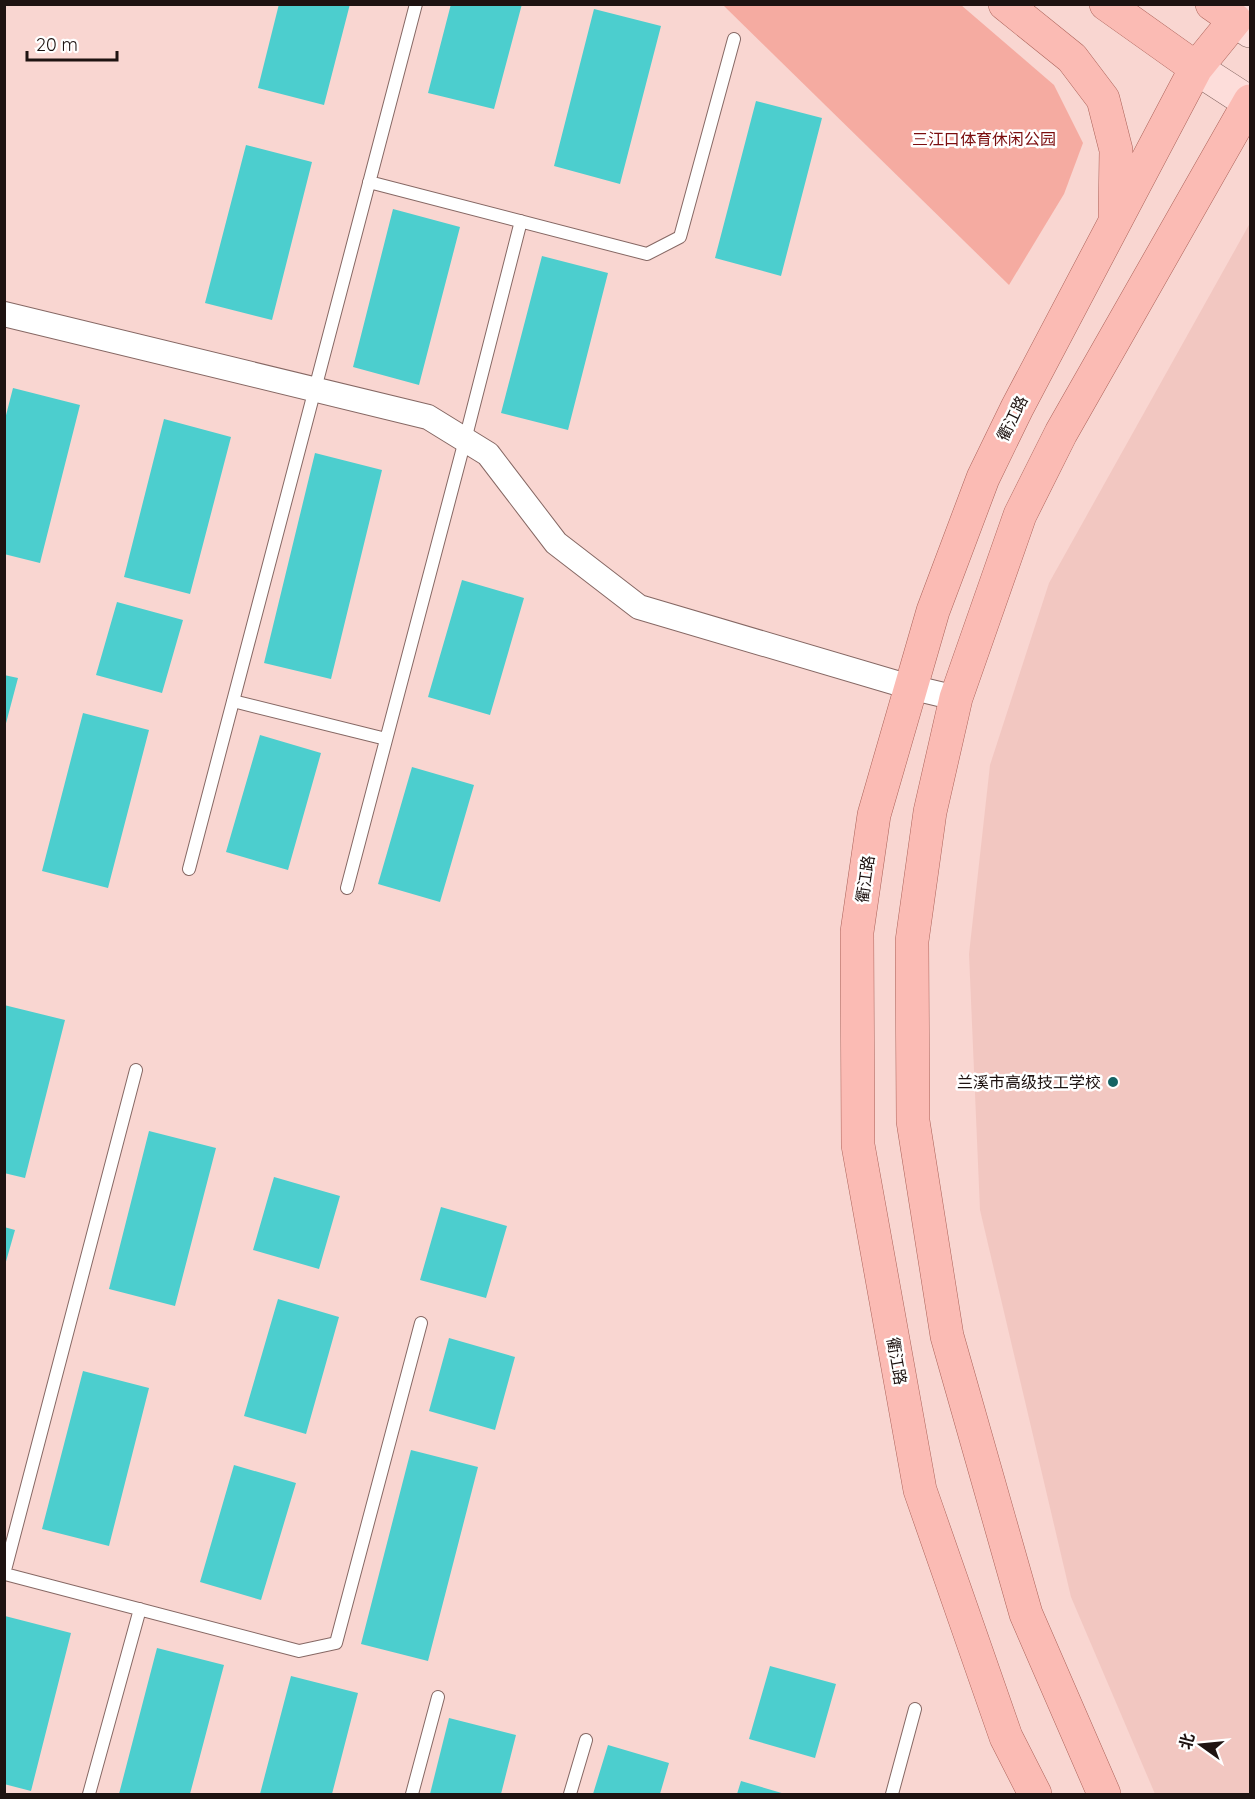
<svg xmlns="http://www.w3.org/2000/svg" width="1255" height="1799" viewBox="0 0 1255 1799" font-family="Quicksand,'Noto Sans SC',sans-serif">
<rect width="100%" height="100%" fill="#f9d6d1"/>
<path fill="#f2c7c1" d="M1250,223V1794H1155L1071,1597L980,1210L969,954L990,765L1049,583Z"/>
<path fill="#f5aba1" d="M723,5H961L1054,85L1083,143L1064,194L1009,285Z"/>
<path fill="#4ccece" d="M279,4H350L324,105L258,88Z
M451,4H522L494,109L428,93Z
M594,9L661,26L620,184L554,166Z
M756,101L822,118L781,276L715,258Z
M246,145L312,162L272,320L205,303Z
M393,209L460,227L419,385L353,367Z
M542,256L608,273L568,430L501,413Z
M13,388L80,405L40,563L4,554V423Z
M164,419L231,437L190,594L124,577Z
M315,453L382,470L331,679L264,663Z
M462,580L524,598L490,715L428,697Z
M117,602L183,620L162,693L96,675Z
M4,675L18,678L5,727H4Z
M83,713L149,730L108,888L42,871Z
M260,735L321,753L288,870L226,852Z
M412,767L474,785L440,902L378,884Z
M4,1005L65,1020L25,1178L4,1173Z
M149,1131L216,1148L175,1306L109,1289Z
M274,1177L340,1196L319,1269L253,1250Z
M441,1207L507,1226L486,1298L420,1280Z
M4,1227L15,1230L5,1265H4Z
M278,1299L339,1317L306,1434L244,1416Z
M449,1338L515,1357L495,1430L429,1411Z
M83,1371L149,1388L109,1546L42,1529Z
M411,1450L478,1467L428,1661L361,1644Z
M234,1465L296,1483L261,1600L200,1582Z
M5,1616L71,1633L31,1791L4,1784Z
M157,1648L224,1665L190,1794H119Z
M770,1666L836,1684L815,1758L749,1739Z
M291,1676L358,1693L332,1794H260Z
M449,1718L516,1735L501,1794H430Z
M608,1745L669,1763L660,1794H593Z
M741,1781L785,1794H737Z"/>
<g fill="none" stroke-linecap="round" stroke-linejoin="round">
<g stroke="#866864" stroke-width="14">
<path id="lane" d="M369,182L647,254L680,237L734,39
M233,701L386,739
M189,869L416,4
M347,888L465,440L521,221
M4,1574L136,1070
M5,1574L299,1651L336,1643L421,1323
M89,1794L140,1609
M412,1794L438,1697
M570,1794L586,1740
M892,1794L915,1709"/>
</g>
<g stroke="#866864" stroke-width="26">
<path id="street" d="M4,314L428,417L488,454L556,543L639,607L910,687L956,698"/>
</g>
<g stroke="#866864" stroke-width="34">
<path id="secondary" d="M1247,4L1235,20L1250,31
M1196,68L1250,103"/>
</g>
<g stroke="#ac635a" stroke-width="34">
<path id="primary" d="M1005,4L1072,58L1103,99L1116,150L1115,216
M1106,4L1196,68
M1035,1794L1006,1737L920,1490L858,1145L857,932L874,815L933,611L983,478L1017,408L1196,68L1235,20L1212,4
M1104,1794L1026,1614L947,1336L913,1121L912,941L930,812L956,698L1020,515L1061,433L1250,101"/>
</g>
<use href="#lane" stroke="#fff" stroke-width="12"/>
<use href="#street" stroke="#fff" stroke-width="24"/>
<use href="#secondary" stroke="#fdddda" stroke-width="33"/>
<use href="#primary" stroke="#fbbbb4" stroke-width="33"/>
</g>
<circle fill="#146364" stroke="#fff" stroke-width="2" cx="1113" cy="1082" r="6"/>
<g text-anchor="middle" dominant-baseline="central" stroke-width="5" stroke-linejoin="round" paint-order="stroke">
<g font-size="16" fill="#7b0d0e" stroke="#fff">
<text x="984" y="139">三江口体育休闲公园</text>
</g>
<g font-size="16" fill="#1e1311" stroke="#fff">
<text transform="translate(1012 418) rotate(-64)">衢江路</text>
<text transform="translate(865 879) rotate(-82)">衢江路</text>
<text transform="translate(897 1361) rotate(80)">衢江路</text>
</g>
<g font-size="16" fill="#1e1311" stroke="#fff" text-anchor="end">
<text x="1101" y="1082">兰溪市高级技工学校</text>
</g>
</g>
<rect width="1255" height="1799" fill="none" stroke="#1e1311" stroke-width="12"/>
<g transform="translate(1201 1745) rotate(285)" stroke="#ffffff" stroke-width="4.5" paint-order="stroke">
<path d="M0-4.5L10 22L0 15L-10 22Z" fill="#1e1311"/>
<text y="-9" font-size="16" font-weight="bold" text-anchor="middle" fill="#1e1311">北</text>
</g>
<path d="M27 51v9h90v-9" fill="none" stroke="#1e1311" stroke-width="3"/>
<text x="36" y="51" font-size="18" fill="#1e1311" stroke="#ffffff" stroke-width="4.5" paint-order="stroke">20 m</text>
</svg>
